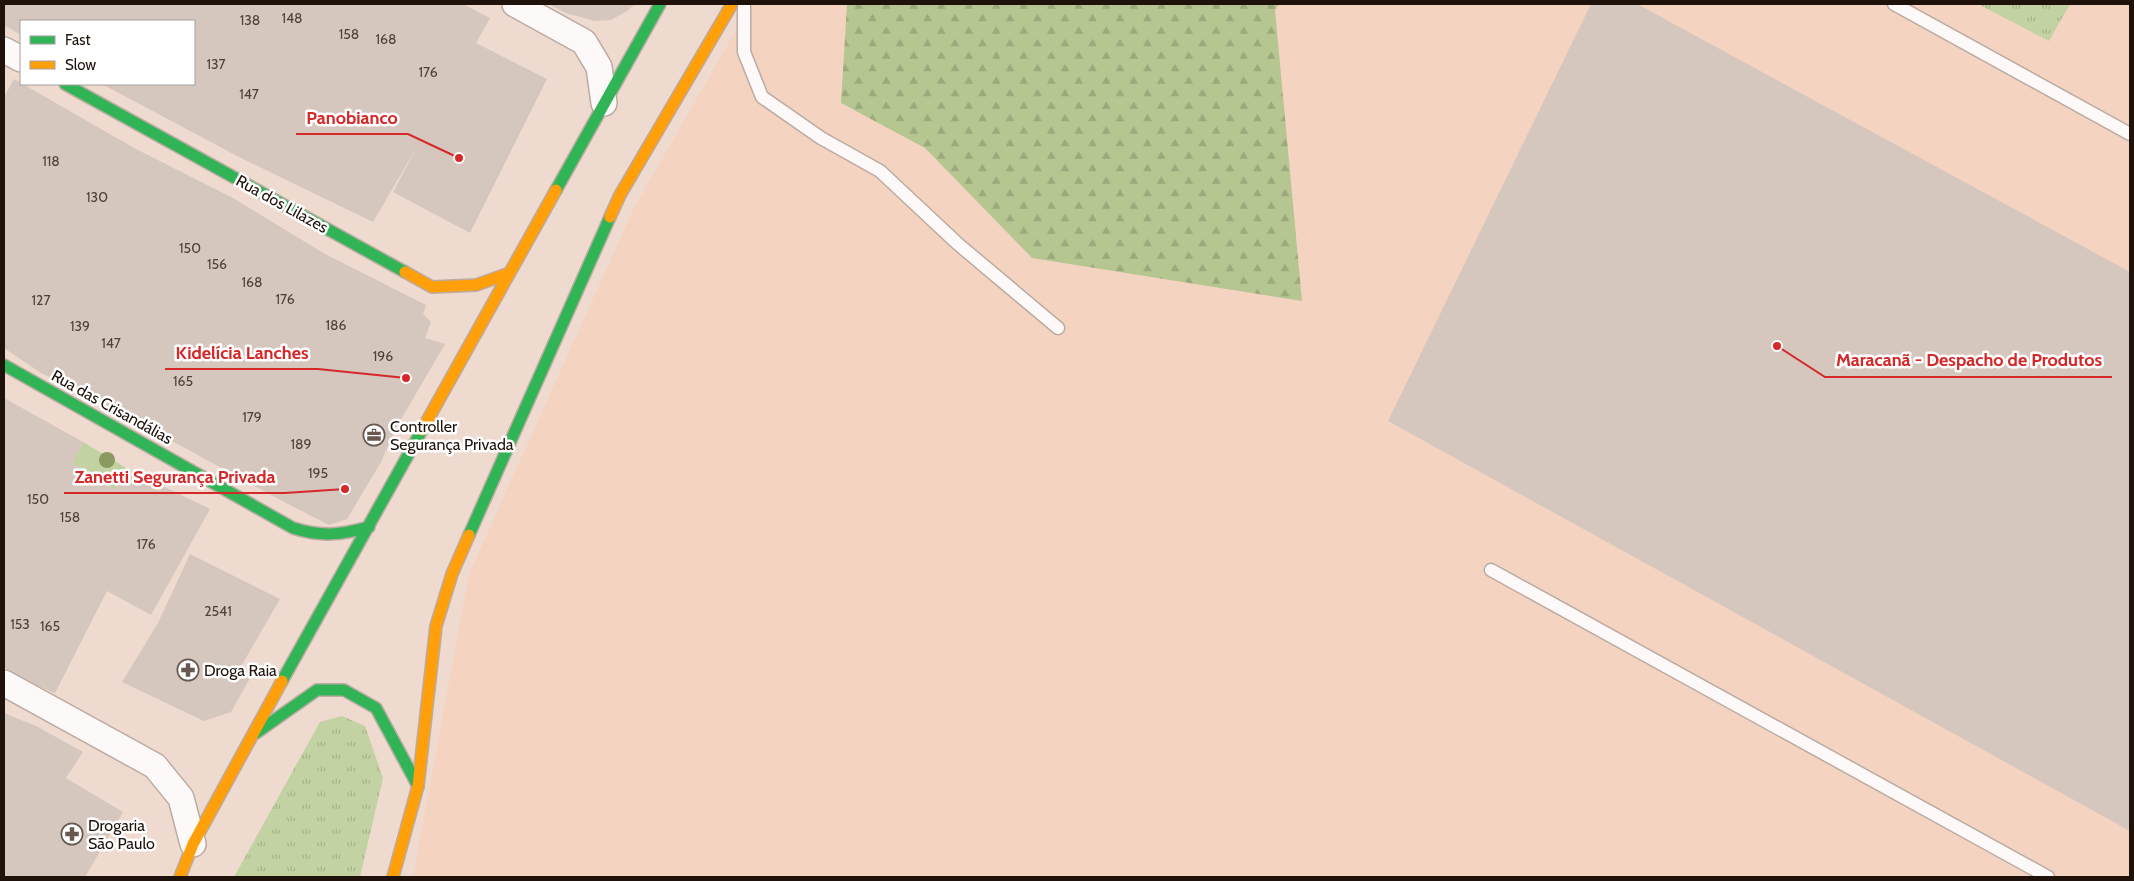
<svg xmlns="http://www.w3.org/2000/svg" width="2134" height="881" viewBox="0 0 2134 881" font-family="Cabin,sans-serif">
<defs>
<pattern id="grass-tufts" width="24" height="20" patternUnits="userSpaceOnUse" patternTransform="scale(1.25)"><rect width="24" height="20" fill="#c3d2a2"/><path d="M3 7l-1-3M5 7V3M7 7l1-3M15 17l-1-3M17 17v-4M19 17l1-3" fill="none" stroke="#a7b38a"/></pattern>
<pattern id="forest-firs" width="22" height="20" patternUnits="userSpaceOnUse" patternTransform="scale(1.25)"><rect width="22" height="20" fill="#b5c691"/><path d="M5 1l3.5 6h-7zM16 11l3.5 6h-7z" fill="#9ba97c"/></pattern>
</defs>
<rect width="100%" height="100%" fill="#efdacf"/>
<path fill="#f4d3c0" d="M751,4H2130V877H413L469,574L634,208Z"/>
<path fill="url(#grass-tufts)" d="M1978,4H2070L2049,41Z
M342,716L365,726L383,778L360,877H234L320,722Z"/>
<path fill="url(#forest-firs)" d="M847,4H1279L1275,10L1302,301L1032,258L925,148L841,103Z"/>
<path fill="#c3d2a2" d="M83,442L128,469L115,490L72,463Z"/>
<path fill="#d5c6be" d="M4,4H463L490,18L476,43L547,79L470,233L393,192L418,145L373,222L239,157L102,84H194V21H21V35L4,25Z
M549,4H635L627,11L611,20L594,21L566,13Z
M1591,4H1637L2130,272V831L1388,421Z
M14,79L136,149L233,198L325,254L426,305L423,314L431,322L425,338L445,344L396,428L381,462L347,519L329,525L284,502L104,404L41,373L4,348V97Z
M4,398L83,442L72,463L115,490L128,469L210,509L151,615L107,591L55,693L31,683L4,667Z
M190,554L280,599L240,668L253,673L231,712L204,721L122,682L158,623Z
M4,713L36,726L83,752L66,778L123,812L85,877H4Z"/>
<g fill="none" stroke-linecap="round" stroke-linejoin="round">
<g stroke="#bbaba2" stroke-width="15">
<path id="lane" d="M744,4V52L762,97L821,138L880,171L958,244L1058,328
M1894,4L2130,134
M1491,570L2048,877"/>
</g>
<g stroke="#bbaba2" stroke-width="28">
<path id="street" d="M515,4L584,42L599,67L604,103
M4,50L21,59
M4,683L155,766L181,798L193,844"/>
</g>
<g stroke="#bbaba2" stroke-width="14">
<path id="fast" d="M65,84L405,272
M556,190L660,4
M4,365L293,528C321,537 341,535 369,527
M469,535L610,217
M282,681L422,430
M256,733L317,690H344L376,708L418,786"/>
</g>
<g stroke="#bbaba2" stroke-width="14">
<path id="slow" d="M610,217L620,195L732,4
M405,272L432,287L476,285L507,274
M422,430L556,190
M180,877L193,844L282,681
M393,877L418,786L436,626L452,574L469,535"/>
</g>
<use href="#lane" stroke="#fdf9f8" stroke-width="12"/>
<use href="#street" stroke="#fdf9f8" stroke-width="25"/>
<use href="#fast" stroke="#30b455" stroke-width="11"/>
<use href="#slow" stroke="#ff9f0a" stroke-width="11"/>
</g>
<circle fill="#8b9a60" cx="107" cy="460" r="8"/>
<defs>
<g id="office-ring" transform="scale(1.125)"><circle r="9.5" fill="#fff" stroke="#685850" stroke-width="1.5"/><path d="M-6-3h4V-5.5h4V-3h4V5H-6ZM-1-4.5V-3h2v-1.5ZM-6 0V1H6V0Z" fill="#685850"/></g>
<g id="pharmacy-ring" transform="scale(1.125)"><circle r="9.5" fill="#fff" stroke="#685850" stroke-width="1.5"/><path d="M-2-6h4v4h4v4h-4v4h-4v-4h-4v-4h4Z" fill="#685850"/></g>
</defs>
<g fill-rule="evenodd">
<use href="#office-ring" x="374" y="435"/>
<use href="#pharmacy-ring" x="188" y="670"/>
<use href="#pharmacy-ring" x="72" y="834"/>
</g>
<g text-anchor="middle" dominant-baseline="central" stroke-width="5" stroke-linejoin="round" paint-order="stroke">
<g font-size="14" fill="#4e413a">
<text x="292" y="18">148</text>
<text x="250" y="20">138</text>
<text x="349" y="34">158</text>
<text x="386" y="39">168</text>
<text x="216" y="64">137</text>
<text x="428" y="72">176</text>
<text x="249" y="94">147</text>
<text x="51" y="161">118</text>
<text x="97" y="197">130</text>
<text x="190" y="248">150</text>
<text x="217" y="264">156</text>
<text x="252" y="282">168</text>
<text x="285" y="299">176</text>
<text x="41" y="300">127</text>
<text x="336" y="325">186</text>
<text x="80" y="326">139</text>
<text x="111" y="343">147</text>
<text x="383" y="356">196</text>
<text x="183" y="381">165</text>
<text x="252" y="417">179</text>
<text x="301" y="444">189</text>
<text x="318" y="473">195</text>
<text x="38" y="499">150</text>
<text x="70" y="517">158</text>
<text x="146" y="544">176</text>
<text x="218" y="611">2541</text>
<text x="20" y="624">153</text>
<text x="50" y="626">165</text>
</g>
<g font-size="16" fill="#1f120b" stroke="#fff">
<text transform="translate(282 204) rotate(29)">Rua dos Lilazes</text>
<text transform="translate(112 407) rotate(29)">Rua das Crisandálias</text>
</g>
<g font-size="16" fill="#1f120b" stroke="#fff" text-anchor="start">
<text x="390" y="426">Controller<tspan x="390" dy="18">Segurança Privada</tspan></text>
<text x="204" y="670">Droga Raia</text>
<text x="88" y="825">Drogaria<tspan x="88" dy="18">São Paulo</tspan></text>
</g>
</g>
<path fill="none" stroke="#d62828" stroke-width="2" d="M459 158L408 134H296M406 378L318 369H165M1777 346L1825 377H2112M345 489L285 493H64"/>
<g fill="#d62828" stroke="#fff" stroke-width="2">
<circle cx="459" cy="158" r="5"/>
<circle cx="406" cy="378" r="5"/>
<circle cx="1777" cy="346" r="5"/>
<circle cx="345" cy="489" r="5"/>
</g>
<g font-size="18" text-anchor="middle" font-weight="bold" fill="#d62828" stroke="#fff" stroke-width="5" stroke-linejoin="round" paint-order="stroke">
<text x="352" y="124">Panobianco</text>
<text x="242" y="359">Kidelícia Lanches</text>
<text x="1969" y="366">Maracanã - Despacho de Produtos</text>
<text x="175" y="483">Zanetti Segurança Privada</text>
</g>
<rect width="2134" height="881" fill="none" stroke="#1f120b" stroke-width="10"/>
<rect x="20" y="20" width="175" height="65" fill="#ffffff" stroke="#a5a09d"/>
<rect x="30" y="36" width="25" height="8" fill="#30b455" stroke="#a5a09d"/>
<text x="65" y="45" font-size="15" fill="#1f120b">Fast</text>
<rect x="30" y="61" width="25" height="8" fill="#ff9f0a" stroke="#a5a09d"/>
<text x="65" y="70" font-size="15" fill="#1f120b">Slow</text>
</svg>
